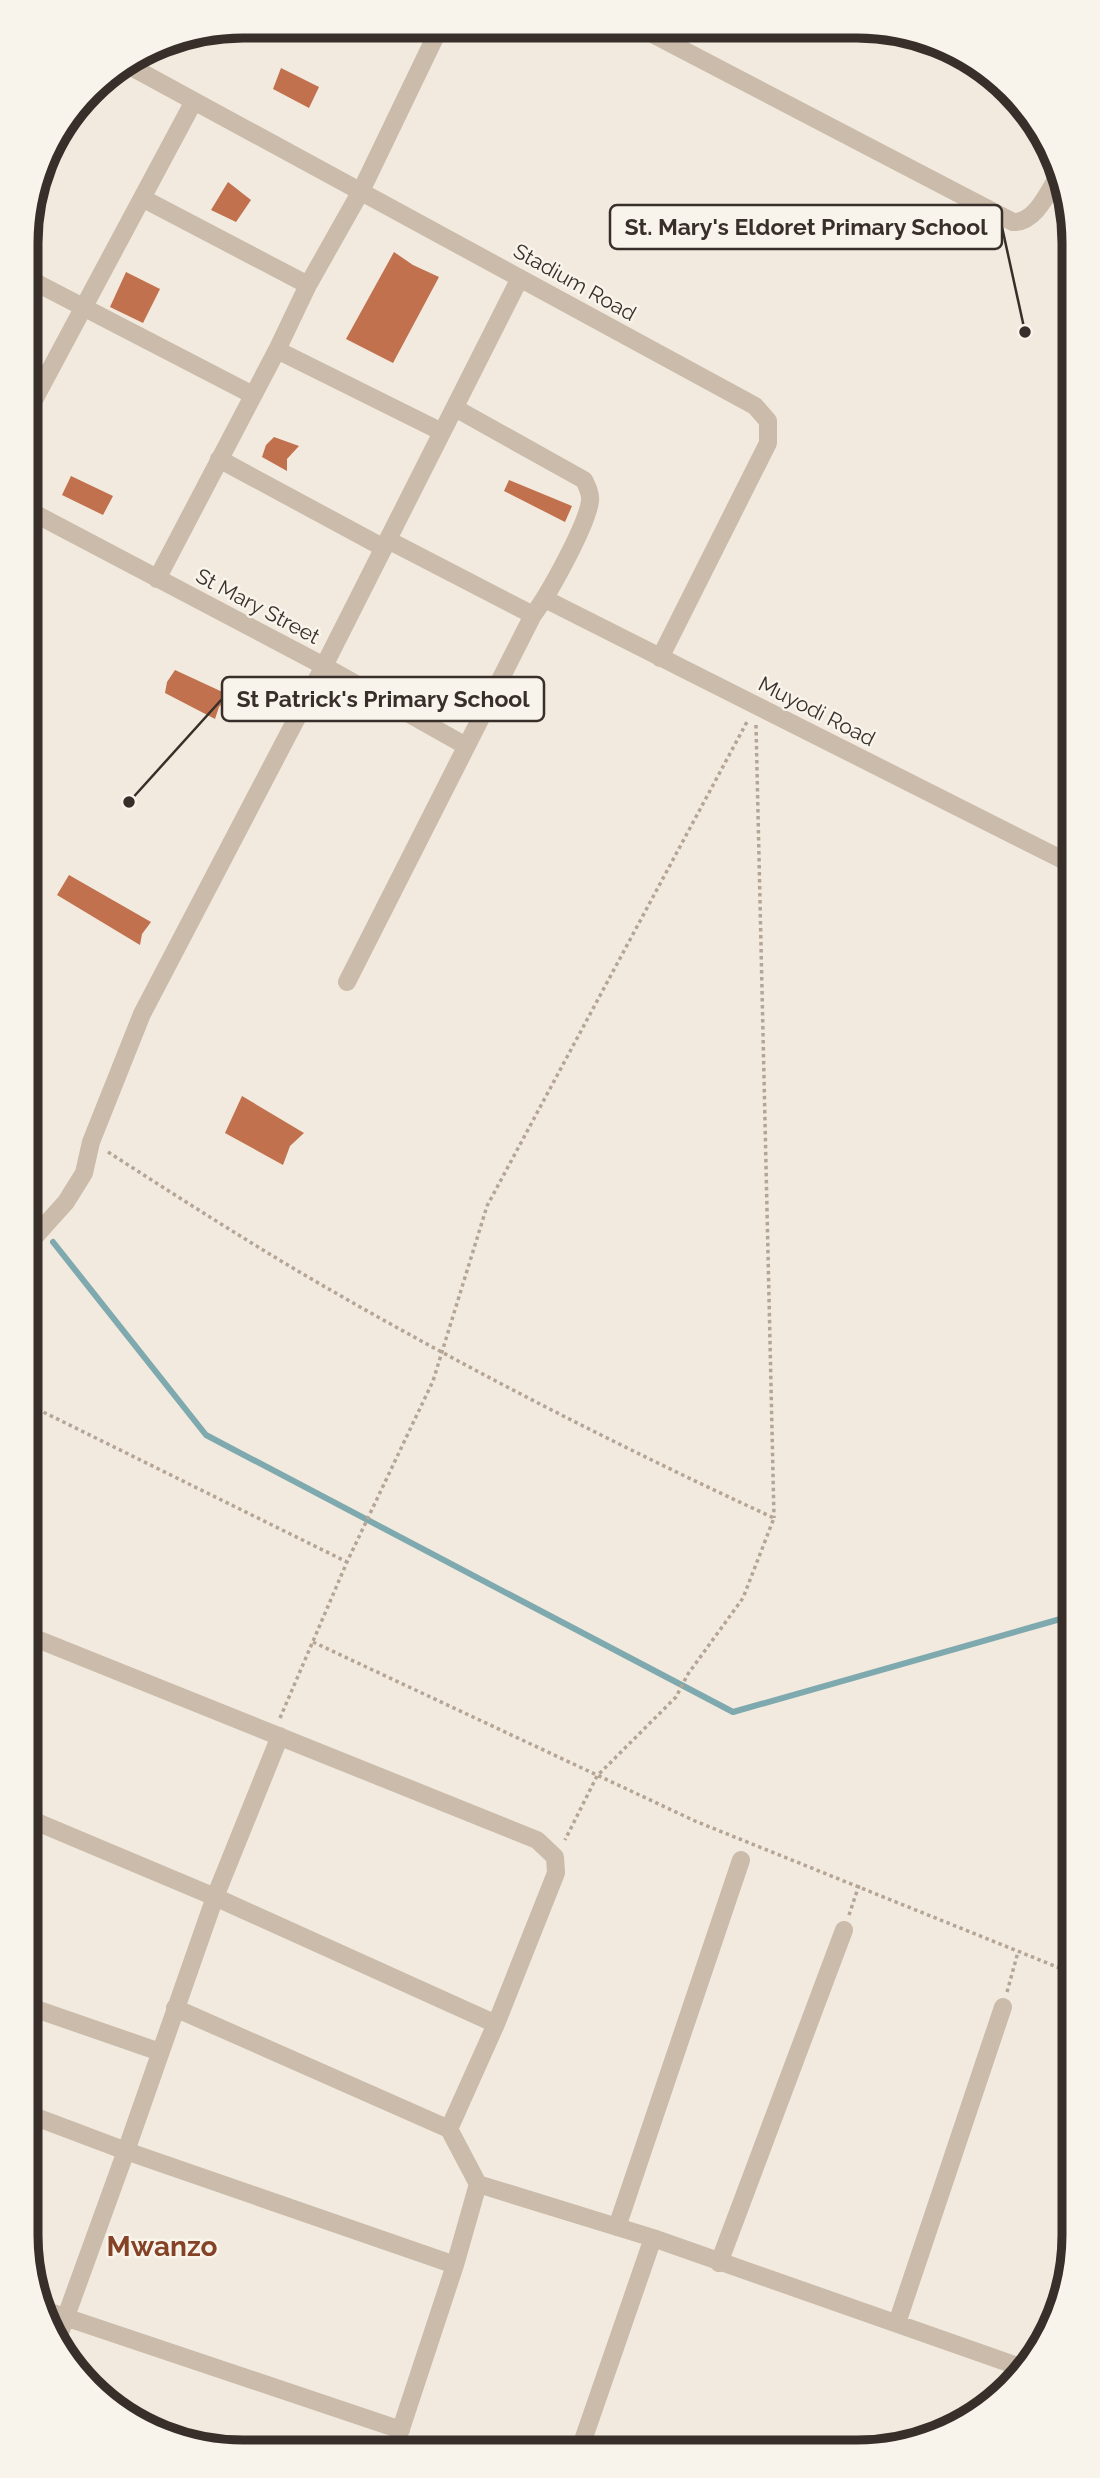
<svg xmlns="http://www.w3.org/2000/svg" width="1100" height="2478" viewBox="0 0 1100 2478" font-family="Raleway,sans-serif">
<rect width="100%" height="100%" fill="#f2eade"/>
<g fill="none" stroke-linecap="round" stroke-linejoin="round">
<path stroke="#7ea9ae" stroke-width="6" d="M30,1214L32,1216
M53,1242L206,1435L733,1712L1071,1616"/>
</g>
<path fill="#c1714d" d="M281,68L319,87L309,108L273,89Z
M228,182L251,200L236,222L211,210Z
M394,252L413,265L439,277L393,363L346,339Z
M126,272L160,289L143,323L110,307Z
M274,437L299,446L287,459V471L262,457L266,445Z
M71,476L113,496L103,515L62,495Z
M509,480L572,506L565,522L504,491Z
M175,670L229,695L219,707L215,719L165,693L167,682Z
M69,875L151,922L142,934L140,945L57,895Z
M242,1096L304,1133L290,1146L283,1165L225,1133Z"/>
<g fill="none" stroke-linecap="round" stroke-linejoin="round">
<path stroke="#b5a595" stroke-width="3.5" stroke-dasharray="3.5 3.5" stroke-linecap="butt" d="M756,725L774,1518
M108,1152C178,1197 248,1242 320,1284C467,1369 620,1447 774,1518L743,1598L688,1674L676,1697L597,1776L565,1840
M31,1406L347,1562
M313,1642L695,1821L1072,1973
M280,1718L347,1562L433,1381L487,1206L748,720
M849,1915L859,1885
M1007,1992L1018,1952"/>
<path stroke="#cabbaa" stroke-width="18" d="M643,29L1013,222C1036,223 1049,190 1060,173
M126,64L755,406L768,421V443L660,658
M142,198L308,285
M27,278L253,395
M277,350L442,432
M27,413L194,101
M219,459L384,548
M28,510L324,666L466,746
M388,540L533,615
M157,579L277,350L308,285L361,191L440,27
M545,599L1069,863
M347,982L533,615C549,594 587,525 590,501C591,494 587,486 584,480L455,408
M30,1242L66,1202L84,1173L91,1142L142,1014L324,666L520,278
M32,1637L537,1840L555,1857L556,1873L496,2024L449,2129L478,2184
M32,1820L215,1897L496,2024
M33,2008L160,2052
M175,2008L449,2129
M33,2116L126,2151L455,2265L478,2184L653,2238L1026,2369
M617,2227L741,1860
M719,2263L844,1930
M41,2309L401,2430
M897,2323L1003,2007
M56,2344L126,2151L215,1897L280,1736
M581,2446L653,2238
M395,2447L455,2265"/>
</g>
<g text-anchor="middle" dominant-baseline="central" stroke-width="5" stroke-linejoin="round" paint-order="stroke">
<g font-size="21" fill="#382f2a" stroke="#f9f4eb">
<text transform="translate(575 282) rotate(29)">Stadium Road</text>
<text transform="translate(258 606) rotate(28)">St Mary Street</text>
<text transform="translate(817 711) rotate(27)">Muyodi Road</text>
</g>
<g font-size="28" font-weight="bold" fill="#844326" stroke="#f9f4eb">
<text x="162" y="2246">Mwanzo</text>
</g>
</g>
<path d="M0 0H1100V2478H0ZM243 38H857A205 205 0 0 1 1062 243V2235A205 205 0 0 1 857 2440H243A205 205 0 0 1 38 2235V243A205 205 0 0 1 243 38Z" fill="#f9f4eb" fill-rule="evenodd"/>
<path fill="none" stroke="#382f2a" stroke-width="9" d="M243 38H857A205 205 0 0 1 1062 243V2235A205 205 0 0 1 857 2440H243A205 205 0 0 1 38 2235V243A205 205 0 0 1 243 38Z"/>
<path fill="none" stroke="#382f2a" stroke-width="2.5" d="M1025 332L1002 227M129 802L222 699"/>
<g fill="#382f2a" stroke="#f9f4eb" stroke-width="2.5">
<circle cx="1025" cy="332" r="7"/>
<circle cx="129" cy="802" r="7"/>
</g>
<g fill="#f9f4eb" stroke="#382f2a" stroke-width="2.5">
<rect x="610" y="205" width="392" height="44" rx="7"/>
<rect x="222" y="677" width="322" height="44" rx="7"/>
</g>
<g font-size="23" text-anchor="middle" font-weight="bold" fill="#382f2a">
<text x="806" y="235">St. Mary's Eldoret Primary School</text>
<text x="383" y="707">St Patrick's Primary School</text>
</g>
</svg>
